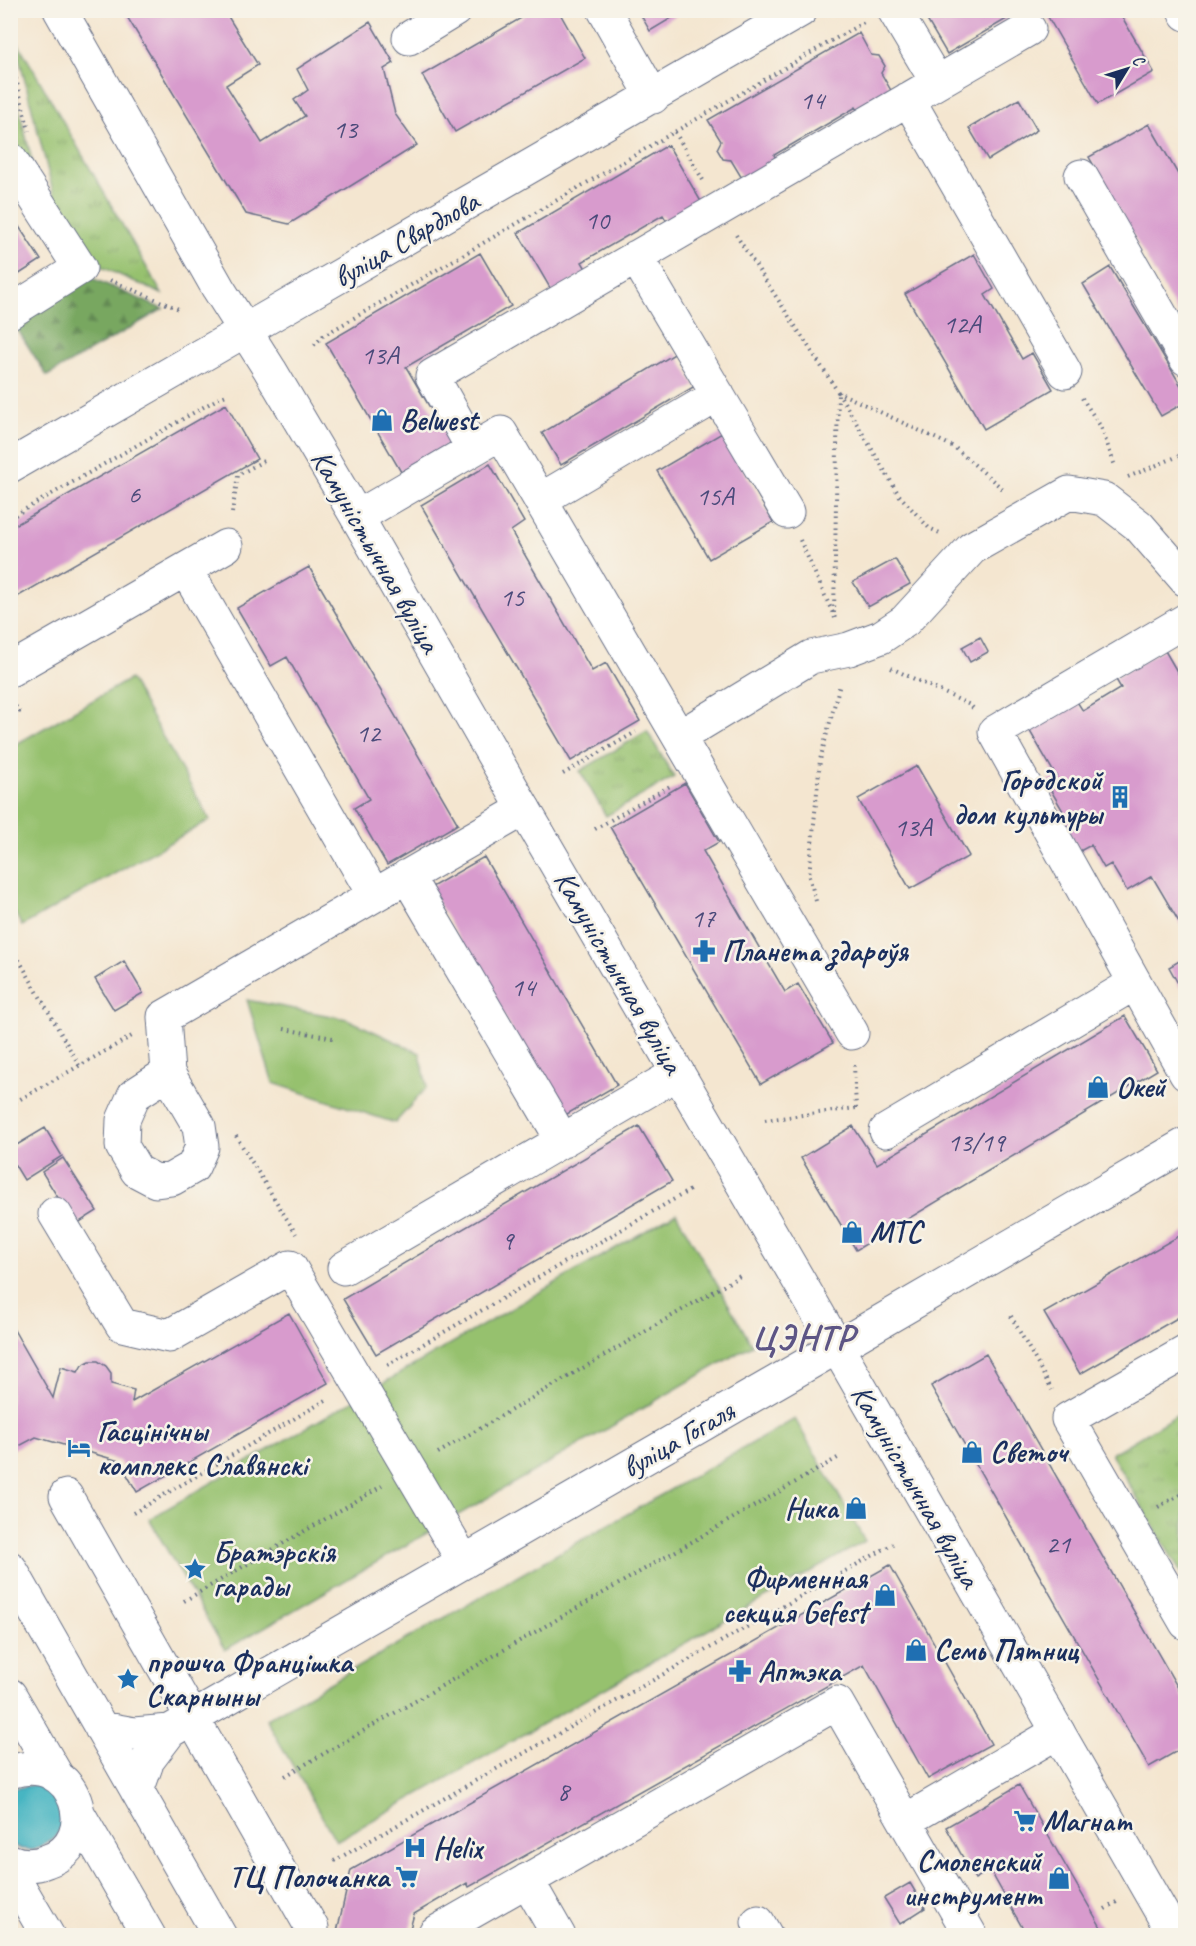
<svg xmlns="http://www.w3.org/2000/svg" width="1196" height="1946" viewBox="0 0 1196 1946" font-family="Caveat,sans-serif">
<defs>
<pattern id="grass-tufts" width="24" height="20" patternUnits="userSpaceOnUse" patternTransform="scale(1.5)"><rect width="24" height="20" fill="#96c16e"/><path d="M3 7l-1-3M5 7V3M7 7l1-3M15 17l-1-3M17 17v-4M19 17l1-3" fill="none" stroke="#7a9d5e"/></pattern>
<pattern id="forest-firs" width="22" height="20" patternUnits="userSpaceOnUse" patternTransform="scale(1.5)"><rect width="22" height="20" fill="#78a761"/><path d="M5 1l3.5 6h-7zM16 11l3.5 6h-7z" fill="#628853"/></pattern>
</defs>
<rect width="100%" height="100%" fill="#f7f3e8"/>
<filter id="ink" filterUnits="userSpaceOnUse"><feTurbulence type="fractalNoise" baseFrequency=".0167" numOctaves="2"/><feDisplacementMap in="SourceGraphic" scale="12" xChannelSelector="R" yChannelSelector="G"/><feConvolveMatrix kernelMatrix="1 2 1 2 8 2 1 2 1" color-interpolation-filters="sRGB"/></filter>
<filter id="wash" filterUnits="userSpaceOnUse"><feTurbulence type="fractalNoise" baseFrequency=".008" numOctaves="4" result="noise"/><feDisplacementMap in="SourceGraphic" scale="24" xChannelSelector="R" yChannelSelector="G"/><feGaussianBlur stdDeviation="1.35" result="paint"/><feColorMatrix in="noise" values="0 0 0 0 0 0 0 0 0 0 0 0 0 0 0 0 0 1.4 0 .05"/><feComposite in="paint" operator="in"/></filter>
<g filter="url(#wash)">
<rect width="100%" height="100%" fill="#f4e6d0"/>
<path fill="url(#grass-tufts)" stroke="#587866" stroke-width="1.5" d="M13,34L162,294L93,263L57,207Z
M11,77L38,185L11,142Z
M647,731L674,777L606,816L580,771Z
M1185,1410V1580L1111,1454Z"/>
<path fill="url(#forest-firs)" stroke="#4a6b60" stroke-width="1.5" d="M85,275L163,309L47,376L12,321Z"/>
<path fill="#96c16e" stroke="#587866" stroke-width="1.5" d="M130,679L210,820L22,926L11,906V747Z
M247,1000L347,1019L420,1053L427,1087L395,1123L273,1083Z
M676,1213L752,1345L225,1650L149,1519Z
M795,1419L865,1541L336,1841L266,1719Z"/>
<path fill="#47b5c2" stroke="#317290" stroke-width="1.5" d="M38,1784L59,1799L62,1825L56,1837L34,1850L21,1849L11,1844V1789Z"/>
<g id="blocks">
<path fill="#d89bcd" d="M123,10H191L194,15L201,10H224L258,65L226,85L262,143L305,116L294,100L308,90L297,69L370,22L394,63L384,69L395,114L417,145L289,224L246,214Z
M535,10H558L585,58L455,132L422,75Z
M638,10H685L650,31Z
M921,10H1022L947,54Z
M1044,10H1118L1154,72L1098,104Z
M859,33L871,55L879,56L885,66L881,73L893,94L860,113L856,107L774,155L777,160L743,180L731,160L723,159L717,149L721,141L708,120Z
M1019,99L1037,130L988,160L969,128Z
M1149,124L1186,188V328L1089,157Z
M668,145L703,205L669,225L663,215L582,262L588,272L553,293L518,233Z
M10,213L41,260L10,280Z
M480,253L511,306L406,367L451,443L401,472L326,343Z
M974,254L994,289L985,295L1022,359L1032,353L1053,389L984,429L905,294Z
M1110,267L1186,394V402L1161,416L1083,284Z
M676,353L695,386L561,465L542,433Z
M226,404L257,459L10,601V528Z
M722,433L773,522L709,559L657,471Z
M490,464L524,522L511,531L592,671L606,663L640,721L571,761L421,505Z
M895,559L910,584L868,607L853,582Z
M309,567L458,824L387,865L354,808L369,799L287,657L271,666L237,608Z
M980,637L988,652L970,662L962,647Z
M1164,649L1186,687V934L1152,876L1127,891L1111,864L1104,868L1091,845L1080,851L1058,814L1063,811L1046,782L1056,776L1028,728L1076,700L1083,711L1121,688L1115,678Z
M917,766L969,856L910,889L858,799Z
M685,783L719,842L703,851L785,992L798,984L833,1043L761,1084L610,827Z
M484,857L617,1085L562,1117L430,888Z
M1186,957V992L1180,987L1169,967Z
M124,961L143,993L114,1010L95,979Z
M1125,1016L1157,1070L856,1250L801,1158L853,1126L877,1164Z
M639,1126L672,1181L376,1354L343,1299Z
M45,1128L62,1156L24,1180L10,1157V1149Z
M63,1158L97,1211L75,1225L42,1172Z
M1186,1232V1313L1080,1374L1044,1313Z
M289,1313L328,1383L137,1492L119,1461L36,1437L10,1451V1323L53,1398L61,1367L78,1372L82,1365L90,1361H98L106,1366L111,1373V1384L134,1390L132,1402Z
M986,1354L1186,1702V1746L1149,1767L931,1386Z
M890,1565L991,1744L928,1779L864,1665L469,1887L467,1883L414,1914L408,1936H336L351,1870Z
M1019,1785L1106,1936H1027L990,1870L975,1879L946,1827Z
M910,1883L925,1908L900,1924L884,1898Z"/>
</g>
</g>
<g filter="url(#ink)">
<use href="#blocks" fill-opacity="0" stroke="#676f86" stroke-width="1.5"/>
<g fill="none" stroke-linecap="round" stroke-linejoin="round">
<g stroke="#676f86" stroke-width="35">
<path id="minor" d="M604,10L653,97
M894,10L937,82
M1184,10L1186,14
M409,38L455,10
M908,99L1065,372
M10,159L80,268L10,312
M1081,176L1186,359
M636,257L787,512
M473,449L432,376L1029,29
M10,466L801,10
M540,500L718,395
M357,517L501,433L852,1033
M186,570L374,895
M1186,620L995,732L1186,1074
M10,670L226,546
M679,737L811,657L849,649L881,637L905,621L972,548L1069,493L1104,499L1139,526L1186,580
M407,876L563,1141
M168,1073L199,1126L202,1147L193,1167L172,1179L156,1181L137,1171L122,1146L123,1120L134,1095L168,1073L164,1017L524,809
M886,1131L1135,983
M55,1214L122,1325L169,1336L290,1267L464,1562
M344,1268L678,1073
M1186,1352L1068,1419L1186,1623
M66,1496L312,1928
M10,1568L220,1936
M10,1695L57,1776
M101,1728L134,1734L170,1731
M10,1772C77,1749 104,1842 47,1861C35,1866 22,1866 10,1861
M137,1791L148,1760L170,1731L837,1347
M78,1813L149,1936
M905,1821L1058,1732
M10,1871L48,1936
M527,1880L559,1936
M758,1922L766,1936
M434,1936L435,1933L837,1703L971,1936"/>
</g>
<g stroke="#676f86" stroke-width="35">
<path id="major" d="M60,10L218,288L270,370L357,517L524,809L806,1293L1175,1936
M837,1347L1186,1144"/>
</g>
<path stroke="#676f86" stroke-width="4" stroke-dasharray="1.5 4.5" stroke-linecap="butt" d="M10,55L29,131
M675,132L703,180
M736,235L838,392L954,447L1005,491
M110,280L181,310
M314,345L323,336L864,22
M838,392L899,495L929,528L942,534
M1082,398L1101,427L1115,466
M1128,477L1186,453
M232,513L238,475L267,459
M10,518L221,397L229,394
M800,540L835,618
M834,613L838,392
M891,668L970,705L973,708
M10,721L19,712L13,702
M563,774L636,732
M595,829L670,786
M816,901L809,876L820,760L840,684
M10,944L80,1067
M284,1029L333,1038
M854,1065L856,1108
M10,1105L132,1036
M765,1120L856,1108
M236,1136L296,1234
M1011,1316L1052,1390
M387,1365L690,1190
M1186,1437C1177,1451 1182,1469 1186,1484
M438,1453L740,1276
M1158,1507L1186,1491
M133,1513L328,1399
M1180,1545L1186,1538
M184,1601L382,1486
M285,1776L841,1456
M334,1861L893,1544
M1105,1909L1118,1901"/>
<use href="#minor" stroke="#fff" stroke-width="33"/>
<use href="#major" stroke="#fff" stroke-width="33"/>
</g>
</g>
<defs>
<g id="shop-bare" transform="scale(1.8)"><path d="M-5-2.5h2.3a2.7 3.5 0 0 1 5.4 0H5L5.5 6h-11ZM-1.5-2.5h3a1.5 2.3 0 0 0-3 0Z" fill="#1f6fb2" stroke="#f7f3e8" stroke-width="2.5" paint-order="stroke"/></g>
<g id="building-bare" transform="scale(1.8)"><path d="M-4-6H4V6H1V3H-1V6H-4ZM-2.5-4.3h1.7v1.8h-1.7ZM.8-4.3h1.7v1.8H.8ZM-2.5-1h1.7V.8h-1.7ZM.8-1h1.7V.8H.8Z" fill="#1f6fb2" stroke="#f7f3e8" stroke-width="2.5" paint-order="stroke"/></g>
<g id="pharmacy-bare" transform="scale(1.8)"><path d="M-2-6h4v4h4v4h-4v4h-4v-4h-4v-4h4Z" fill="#1f6fb2" stroke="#f7f3e8" stroke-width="2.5" paint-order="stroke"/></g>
<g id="hotel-bare" transform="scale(1.8)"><path d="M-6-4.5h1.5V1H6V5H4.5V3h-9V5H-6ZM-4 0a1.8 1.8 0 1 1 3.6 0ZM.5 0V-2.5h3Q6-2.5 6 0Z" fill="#1f6fb2" stroke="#f7f3e8" stroke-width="2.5" paint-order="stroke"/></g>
<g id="sight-bare" transform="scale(1.8)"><path d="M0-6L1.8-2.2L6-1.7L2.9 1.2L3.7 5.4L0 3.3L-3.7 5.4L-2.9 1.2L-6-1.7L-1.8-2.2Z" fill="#1f6fb2" stroke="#f7f3e8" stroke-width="2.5" paint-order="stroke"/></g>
<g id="supermarket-bare" transform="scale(1.8)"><path d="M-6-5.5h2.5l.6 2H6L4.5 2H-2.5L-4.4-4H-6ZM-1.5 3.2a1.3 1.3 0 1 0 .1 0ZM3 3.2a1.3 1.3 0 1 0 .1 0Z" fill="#1f6fb2" stroke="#f7f3e8" stroke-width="2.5" paint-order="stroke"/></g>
<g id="hospital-bare" transform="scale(1.8)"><path d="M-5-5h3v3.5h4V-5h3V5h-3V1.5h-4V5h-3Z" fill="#1f6fb2" stroke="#f7f3e8" stroke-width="2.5" paint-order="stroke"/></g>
</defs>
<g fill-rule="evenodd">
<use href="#shop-bare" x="382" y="420"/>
<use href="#building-bare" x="1120" y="797"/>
<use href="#pharmacy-bare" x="704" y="951"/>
<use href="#shop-bare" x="1098" y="1087"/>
<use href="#shop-bare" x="852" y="1232"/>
<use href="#hotel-bare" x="79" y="1448"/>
<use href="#shop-bare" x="972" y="1452"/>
<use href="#shop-bare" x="856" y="1508"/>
<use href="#sight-bare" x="195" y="1569"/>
<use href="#shop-bare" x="885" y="1595"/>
<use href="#shop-bare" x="916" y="1650"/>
<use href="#pharmacy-bare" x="740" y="1671"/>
<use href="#sight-bare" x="128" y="1679"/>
<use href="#supermarket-bare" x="1025" y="1821"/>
<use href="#hospital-bare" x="415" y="1848"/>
<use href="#supermarket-bare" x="407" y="1877"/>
<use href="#shop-bare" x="1059" y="1878"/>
</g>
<g text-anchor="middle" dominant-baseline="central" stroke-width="5" stroke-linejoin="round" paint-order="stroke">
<g font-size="27" fill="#4a4a7a">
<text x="812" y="100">14</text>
<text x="345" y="129">13</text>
<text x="597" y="220">10</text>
<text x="962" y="324">12А</text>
<text x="380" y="355">13А</text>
<text x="134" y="494">6</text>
<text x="715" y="496">15А</text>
<text x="512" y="597">15</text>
<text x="368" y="733">12</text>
<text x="913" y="827">13А</text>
<text x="703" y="918">17</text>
<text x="523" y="987">14</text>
<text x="976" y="1142">13/19</text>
<text x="507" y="1240">9</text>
<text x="1058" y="1544">21</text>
<text x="563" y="1791">8</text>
</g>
<g font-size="30" fill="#1b2f5e" stroke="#f7f3e8">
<text transform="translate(406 239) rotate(-30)">вуліца Свярдлова</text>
<text transform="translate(376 551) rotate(60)">Камуністычная вуліца</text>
<text transform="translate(619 972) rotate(60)">Камуністычная вуліца</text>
<text transform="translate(678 1439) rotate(-30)">вуліца Гогаля</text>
<text transform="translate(916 1486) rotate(60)">Камуністычная вуліца</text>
</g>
<g font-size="30" font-weight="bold" fill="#1b2f5e" stroke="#f7f3e8" text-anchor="start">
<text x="400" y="420">Belwest</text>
<text x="1102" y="780" text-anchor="end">Городской<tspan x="1102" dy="34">дом культуры</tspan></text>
<text x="722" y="951">Планета здароўя</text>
<text x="1116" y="1087">Окей</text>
<text x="870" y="1232">МТС</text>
<text x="97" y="1431">Гасцінічны<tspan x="97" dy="34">комплекс Славянскі</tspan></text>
<text x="990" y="1452">Светоч</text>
<text x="838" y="1508" text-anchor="end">Ника</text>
<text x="213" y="1552">Братэрскія<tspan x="213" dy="34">гарады</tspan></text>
<text x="867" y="1578" text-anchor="end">Фирменная<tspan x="867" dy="34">секция Gefest</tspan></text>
<text x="934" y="1650">Семь Пятниц</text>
<text x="146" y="1662">прошча Францішка<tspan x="146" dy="34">Скарныны</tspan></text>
<text x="758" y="1671">Аптэка</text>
<text x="1043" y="1821">Магнат</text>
<text x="433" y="1848">Helix</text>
<text x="1041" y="1861" text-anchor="end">Смоленский<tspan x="1041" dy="34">инструмент</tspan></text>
<text x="389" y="1877" text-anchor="end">ТЦ Полочанка</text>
</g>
<g font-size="36" font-weight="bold" letter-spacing="1.5" fill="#5d5585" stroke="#f7f3e8">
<text x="803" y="1337">ЦЭНТР</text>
</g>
</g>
<rect width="1196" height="1946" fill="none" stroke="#f7f3e8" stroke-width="36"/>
<g transform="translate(1127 69) rotate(52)" stroke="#f7f3e8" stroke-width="4.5" paint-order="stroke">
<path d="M0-4.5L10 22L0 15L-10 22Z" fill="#1b2f5e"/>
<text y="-9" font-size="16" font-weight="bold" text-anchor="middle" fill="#1b2f5e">С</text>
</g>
</svg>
